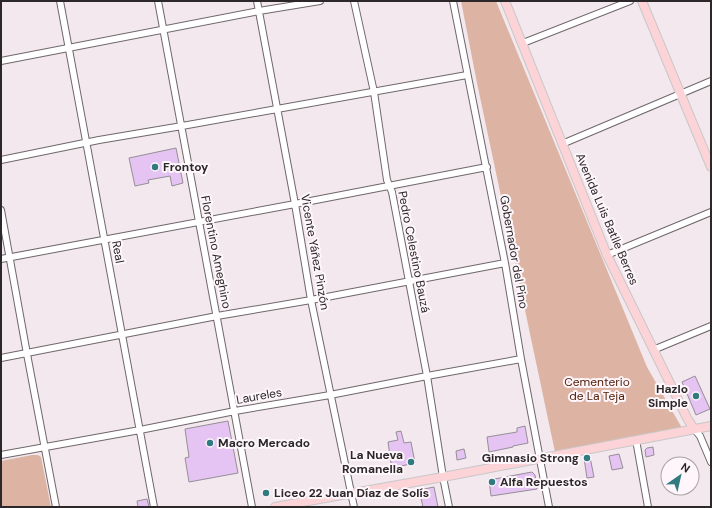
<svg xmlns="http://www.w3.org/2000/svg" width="712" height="508" viewBox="0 0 712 508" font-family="'DM Sans',sans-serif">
<rect width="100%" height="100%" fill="#f2e8ed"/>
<path fill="#ddb4a4" d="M461,1H496L647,367L682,428L555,452L477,83Z
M32,455H38L41,457L51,507H1V461Z"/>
<path fill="#e5c3f2" stroke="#958f97" d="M176,148L183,183L172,186L170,176L148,180L149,183L135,186L129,158Z
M695,376L710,409L696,415L682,382Z
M228,421L238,473L189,482L185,458L189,457L185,429Z
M525,426L528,443L513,446V447L489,452L487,437L517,432V428Z
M401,431L404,443L411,442L415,463L401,466V469L392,470L388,442L398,440L396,432Z
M653,447L654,455L646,457L645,450L647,448Z
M464,449L466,458L457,460L456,451Z
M619,454L623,468L612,470L609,456Z
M590,457L594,477L587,478L584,458Z
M532,472L535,475L537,489L491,496L489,480Z
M434,487L438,507H423L419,490Z
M147,499L149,507H138L137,501Z"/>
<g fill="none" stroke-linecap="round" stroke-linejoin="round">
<g stroke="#6f676b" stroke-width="8">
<path id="minor" d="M60,1L154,507
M158,1L252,507
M257,1L295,204L311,300L354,507
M354,1L374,92L387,180L392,192L427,376L443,477L449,507
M453,1L505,263L521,359L549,507
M523,43L630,1
M1,61L259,11L320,1
M562,144L711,81
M1,160L99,140L182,126L467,75
M1,210L27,354L56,507
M607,255L711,212
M1,259L295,204L487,167
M653,350L711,326
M1,358L217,316L311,300L505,263
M694,429L700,436L711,462
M636,440L648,507
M1,455L140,430L235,411L330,395L427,376L521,359"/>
</g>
<g stroke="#c8c7c8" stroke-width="10">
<path id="major" d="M505,1L607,255L687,418L694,429
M642,1L711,167
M275,507L443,477L711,426"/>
</g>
<use href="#minor" stroke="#fff" stroke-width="6"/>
<use href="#major" stroke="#fcd3d7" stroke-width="8"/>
</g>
<g fill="#317a80" stroke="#fef6fa" stroke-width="1.5">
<circle cx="155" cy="167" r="4"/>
<circle cx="696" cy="396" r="4"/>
<circle cx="210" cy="443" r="4"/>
<circle cx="587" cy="458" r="4"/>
<circle cx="411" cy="462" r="4"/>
<circle cx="492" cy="482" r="4"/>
<circle cx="266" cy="493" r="4"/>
</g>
<g text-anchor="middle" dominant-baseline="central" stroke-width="4" stroke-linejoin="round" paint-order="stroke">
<g font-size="12" font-weight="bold" fill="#2c282a" stroke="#fef6fa" text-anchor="start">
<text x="163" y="167">Frontoy</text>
<text x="688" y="389" text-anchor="end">Hazlo<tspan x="688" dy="14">Simple</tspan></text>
<text x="218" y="443">Macro Mercado</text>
<text x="403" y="455" text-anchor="end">La Nueva<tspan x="403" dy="14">Romanella</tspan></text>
<text x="579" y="458" text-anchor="end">Gimnasio Strong</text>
<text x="500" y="482">Alfa Repuestos</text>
<text x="274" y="493">Liceo 22 Juan Díaz de Solís</text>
</g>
<g font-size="12" fill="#2c282a" stroke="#fef6fa">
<text transform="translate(607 219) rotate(67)">Avenida Luis Batlle Berres</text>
<text transform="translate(118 252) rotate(80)">Real</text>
<text transform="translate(216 252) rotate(79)">Florentino Ameghino</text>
<text transform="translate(315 252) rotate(80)">Vicente Yáñez Pinzón</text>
<text transform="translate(414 252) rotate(79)">Pedro Celestino Bauzá</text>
<text transform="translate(514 252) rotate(80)">Gobernador del Pino</text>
<text transform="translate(259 396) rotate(-10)">Laureles</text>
</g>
<g font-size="12" fill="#54200a" stroke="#fef6fa">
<text x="597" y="382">Cementerio<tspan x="597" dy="14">de La Teja</tspan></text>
</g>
</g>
<rect width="712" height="508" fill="none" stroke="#2c282a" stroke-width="4"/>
<g transform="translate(680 476) rotate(34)"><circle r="19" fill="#fef6fa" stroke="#aaa4a7"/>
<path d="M0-3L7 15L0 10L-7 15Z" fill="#317a80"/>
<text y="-6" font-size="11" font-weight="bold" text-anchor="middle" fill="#2c282a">N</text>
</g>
</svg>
